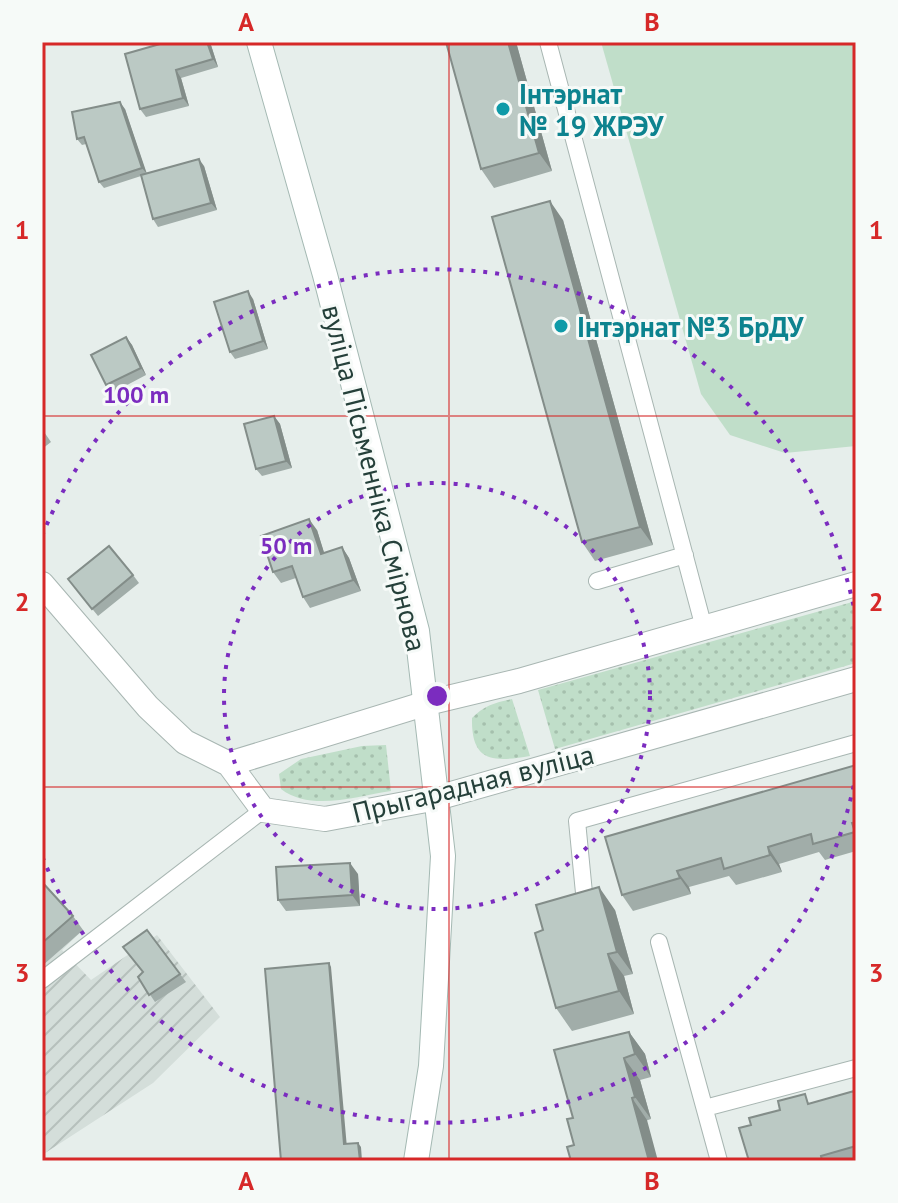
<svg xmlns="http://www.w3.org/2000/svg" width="898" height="1203" viewBox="0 0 898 1203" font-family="'PT Sans',sans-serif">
<defs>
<pattern id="industrial-furrows" width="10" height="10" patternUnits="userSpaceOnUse" patternTransform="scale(2)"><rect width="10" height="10" fill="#d4deda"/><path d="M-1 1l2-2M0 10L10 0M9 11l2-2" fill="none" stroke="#b6c0bc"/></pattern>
<pattern id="grass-dots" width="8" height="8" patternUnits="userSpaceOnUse" patternTransform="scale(2)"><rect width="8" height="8" fill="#c0dec9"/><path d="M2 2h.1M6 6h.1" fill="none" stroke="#a5c0ad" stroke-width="1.8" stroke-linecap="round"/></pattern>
</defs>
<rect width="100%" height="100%" fill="#e6eeeb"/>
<path fill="url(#industrial-furrows)" d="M42,885L83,930L62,950L91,980L157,935L220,1017L153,1083L42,1155Z"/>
<path fill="url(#grass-dots)" d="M856,601V663L555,749L538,690Z
M512,699L530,756C494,762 471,763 472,718C483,706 496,702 512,699Z
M386,745L391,791C357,796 311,812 281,789L279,774L301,759L362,746Z"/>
<path fill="#c0dec9" d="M601,42H856V446L785,453L730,435L701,394Z"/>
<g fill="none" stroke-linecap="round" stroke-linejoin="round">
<g stroke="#a8b6b2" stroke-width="18">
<path id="service" d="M548,42L704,628
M597,581L685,555
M584,893L577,821L856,743
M659,942L719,1161
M42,980L263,810
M705,1108L856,1068"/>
</g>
<g stroke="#a8b6b2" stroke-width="26">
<path id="minor" d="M42,584L148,707L185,742L229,764L263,810L325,819L437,798
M229,764L427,703"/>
</g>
<g stroke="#a8b6b2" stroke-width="26">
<path id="tertiary" d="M427,703L519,681L856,584
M437,798L856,679"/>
</g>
<g stroke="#a4b9b3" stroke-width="26">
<path id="secondary" d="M259,42L325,275L417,631L443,856L431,1066L416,1161"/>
</g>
<use href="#service" stroke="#fff" stroke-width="16"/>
<use href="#minor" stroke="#fff" stroke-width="24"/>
<use href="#tertiary" stroke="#fff" stroke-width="24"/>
<use href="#secondary" stroke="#fff" stroke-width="24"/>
</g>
<path fill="#a1ada9" d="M167,42H210L218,67L181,78L189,106L146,117L140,109Z
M446,42H516L552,171L494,188L481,169Z
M125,109L146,173L204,166L217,210L158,227L153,219L141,176L104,188L99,182L86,144L82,145L77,139Z
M563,220L653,545L595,561L582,542Z
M253,299L268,349L235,359L230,352Z
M126,337L132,345L146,375L112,393L106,385Z
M274,416L280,424L292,468L262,476L256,469Z
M42,429L51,442L42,449Z
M317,530L324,553L342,547L349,558L361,591L310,608L303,597L296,578L281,583L273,572Z
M133,575L139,583L98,616L68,579Z
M856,765V851L825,860L819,852L779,864L782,872L736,885L729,876L689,887L691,894L633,911L622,895Z
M358,874L360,906L286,911L278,900Z
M42,882L73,916L83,930L42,966Z
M615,910L633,974L624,976L634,1014L572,1031L556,1008Z
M147,930L186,982L155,1002L138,977L143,972Z
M629,1032L645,1054L651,1077L640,1080L651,1119L574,1145Z
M856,1094V1161H749L751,1125L780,1110Z"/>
<path fill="#838d89" d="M207,42H210L218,67L213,59Z
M508,42H516L552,171L539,153Z
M176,70L181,78L189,106L183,98Z
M120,102L125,109L147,174L142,168Z
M199,159L204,166L217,210L211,203Z
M550,201L563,220L653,545L640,527Z
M248,291L253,299L268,349L263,341Z
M126,337L132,345L146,375L141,368Z
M274,416L280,424L292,468L286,461Z
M309,519L317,530L328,565L321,554Z
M342,547L349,558L361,591L353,580Z
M768,847L779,864L782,872L770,855Z
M350,863L358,874L360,906L352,895Z
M677,871L689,887L691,894L680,878Z
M599,887L615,910L633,974L617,952Z
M608,954L624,976L634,1014L619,991Z
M329,963L331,967L347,1148L344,1144Z
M629,1032L645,1054L651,1077L635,1054Z
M624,1058L640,1080L651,1119L635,1097Z
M632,1098L647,1120L658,1161H649Z
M358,1143L361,1147L362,1161H360Z"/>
<path fill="#bbc9c4" stroke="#838d89" stroke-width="2" d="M167,42H207L213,59L176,70L183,98L140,109L125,54Z
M446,42H508L539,153L481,169Z
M120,102L142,168L99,182L84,137L77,139L72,112Z
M199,159L211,203L153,219L141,175Z
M550,201L640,527L582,542L492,217Z
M248,291L263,341L230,352L214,302Z
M126,337L141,368L106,385L91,355Z
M274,416L286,461L256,469L244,424Z
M309,519L321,554L342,547L353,580L303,597L292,566L273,572L261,536Z
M109,546L133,575L92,609L68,579Z
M856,765V822L852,823L855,832L813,844L811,834L768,847L770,855L724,869L721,858L677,871L680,878L622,895L605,837Z
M350,863L352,895L278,900L276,867Z
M42,882L73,916L42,943Z
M599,887L617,952L608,954L619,991L556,1008L535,933L543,930L536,905Z
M147,930L180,974L149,995L138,977L143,972L123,947Z
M329,963L344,1144L358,1143L360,1161H281L265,969Z
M629,1032L635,1054L624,1058L635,1097L632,1098L649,1161H571L567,1147L574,1145L567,1119L573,1118L554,1050Z
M854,1091L856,1098V1146L821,1156L822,1161H749L739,1128L751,1125L749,1118L780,1110L778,1101L805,1094L808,1104Z"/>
<path fill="none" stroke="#d62828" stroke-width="2" stroke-opacity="0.55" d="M449,42V1161M42,416H856M42,787H856"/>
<g fill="none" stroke="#7b2cbf" stroke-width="4" stroke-dasharray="4 8">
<circle cx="437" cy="696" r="213"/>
<path d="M856 774A426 426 0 0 1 42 856M42 536A426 426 0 0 1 856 618"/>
</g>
<g fill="#0f9aa8" stroke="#f6faf8" stroke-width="3">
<circle cx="503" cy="109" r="8"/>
<circle cx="561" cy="326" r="8"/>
</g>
<g text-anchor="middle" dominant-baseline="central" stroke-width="6" stroke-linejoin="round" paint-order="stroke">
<g font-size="28" font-weight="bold" fill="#0d838f" stroke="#f6faf8" text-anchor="start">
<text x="519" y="93">Інтэрнат<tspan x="519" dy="32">№ 19 ЖРЭУ</tspan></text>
<text x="577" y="326">Інтэрнат №3 БрДУ</text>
</g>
<g font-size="28" fill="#25403a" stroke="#f6faf8">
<text transform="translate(375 478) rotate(76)">вуліца Пісьменніка Смірнова</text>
<text transform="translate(473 783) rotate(-14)">Прыгарадная вуліца</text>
</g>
</g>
<circle cx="437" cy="696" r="12" fill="#7b2cbf" stroke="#f6faf8" stroke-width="4"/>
<g font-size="24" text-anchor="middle" font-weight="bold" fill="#7b2cbf" stroke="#f6faf8" stroke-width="6" stroke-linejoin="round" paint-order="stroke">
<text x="136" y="403">100 m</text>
<text x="286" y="554">50 m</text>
</g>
<rect width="898" height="1203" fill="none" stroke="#f6faf8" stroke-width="88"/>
<rect x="44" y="44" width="810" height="1115" fill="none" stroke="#d62828" stroke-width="3"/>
<g font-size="26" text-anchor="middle" font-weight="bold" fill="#d62828">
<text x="246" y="31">A</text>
<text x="652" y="31">B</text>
<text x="22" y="239">1</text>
<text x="876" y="239">1</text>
<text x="22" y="611">2</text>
<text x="876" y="611">2</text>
<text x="22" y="982">3</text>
<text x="876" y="982">3</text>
<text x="246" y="1190">A</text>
<text x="652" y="1190">B</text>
</g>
</svg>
